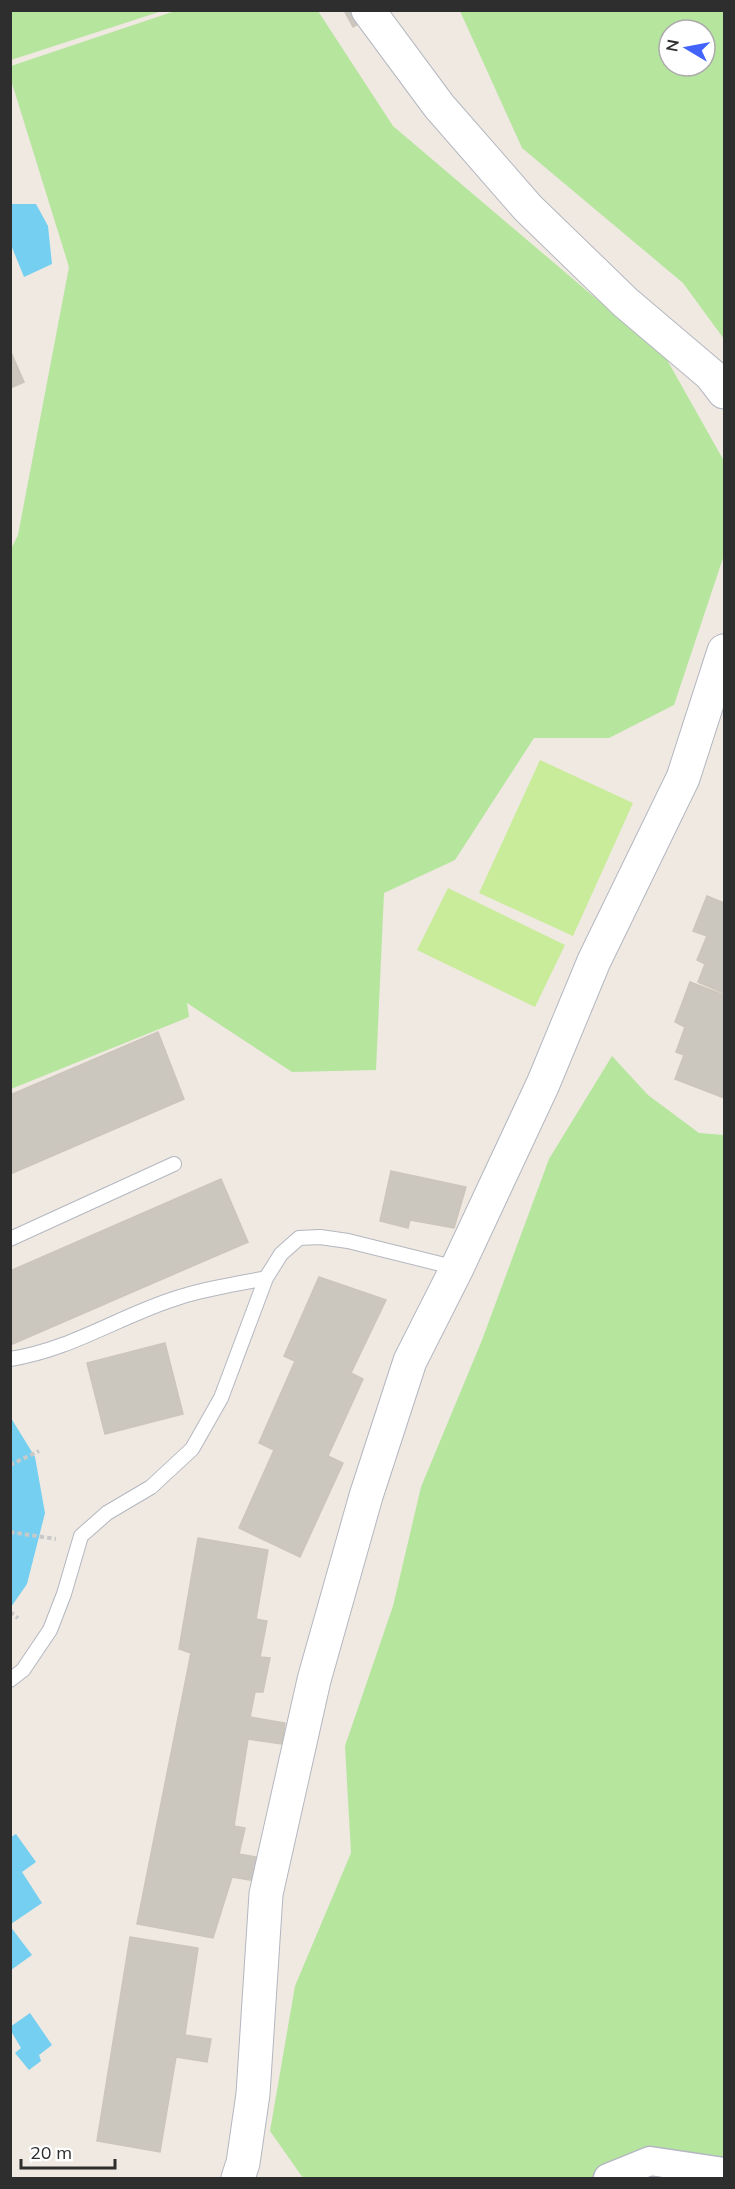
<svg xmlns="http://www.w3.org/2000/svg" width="735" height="2189" viewBox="0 0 735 2189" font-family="Mulish,sans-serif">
<rect width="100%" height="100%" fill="#efe9e1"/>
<path fill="#b6e59e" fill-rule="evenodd" d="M11,10H162V11L11,60Z
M175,11H318L393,126L666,358L724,461V555L674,705L609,738H534L455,860L384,893L376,1070L292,1072L187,1003L189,1017L11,1089L10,551L18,535L69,267L11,80V66Z
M460,11H724V339L683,283L522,148ZM669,30H705V66H669Z
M612,1056L648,1095L699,1133L724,1135V2178L662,2168L626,2178H303L270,2131L295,1986L351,1853L345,1746L393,1606L421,1487L482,1340L549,1159Z"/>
<path fill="#c9ec9a" d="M540,760L633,803L573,936L479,893Z
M448,888L565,945L535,1007L417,950Z"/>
<path fill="#75cff0" d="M10,204H36L48,226L52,264L24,277L11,245Z
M11,1418L35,1457L45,1513L27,1584L11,1607Z
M16,1834L36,1862L22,1872L42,1903L11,1924V1837Z
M10,1926L32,1955L11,1970H10Z
M30,2013L52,2045L39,2055L41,2061L29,2070L15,2053L21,2048L11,2031L10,2027Z"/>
<path fill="#cbc7bf" stroke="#cbc5ba" stroke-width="1.5" d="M344,10H382L353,27Z
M10,350L24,382L10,388Z
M707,896L724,903V993L698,982L705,964L697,960L707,936L693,931Z
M690,982L724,995V1098L675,1079L684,1055L676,1052L685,1027L675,1022Z
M158,1032L184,1099L10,1174V1095Z
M391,1171L466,1187L454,1228L410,1220L408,1228L380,1221Z
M221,1179L248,1242L10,1345V1271Z
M319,1277L386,1300L351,1373L363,1379L328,1456L343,1463L300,1557L239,1528L274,1450L259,1443L295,1361L284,1356Z
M165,1343L183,1414L105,1434L87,1363Z
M198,1538L268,1550L256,1619L267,1621L260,1657L270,1658L263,1692H255L250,1717L285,1723L282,1744L248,1739L234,1826L245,1828L239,1854L267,1859L263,1882L232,1877L213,1938L137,1924L191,1653L179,1649Z
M130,1937L198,1948L185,2035L211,2039L207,2062L176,2057L160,2152L97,2141Z"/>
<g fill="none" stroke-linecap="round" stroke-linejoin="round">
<g stroke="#b4b7c1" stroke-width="16">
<path id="lane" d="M10,1239L174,1164
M10,1359C71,1350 123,1314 180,1297C208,1288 238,1284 266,1278
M10,1680L23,1670L50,1630L64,1594L81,1536L107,1513L151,1487L192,1449L221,1398L266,1278L281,1254L299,1238L320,1237L348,1241L457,1268"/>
</g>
<g stroke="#b4b7c1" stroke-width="31">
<path id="street" d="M608,2178L650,2161L724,2172"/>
</g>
<g stroke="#b4b7c1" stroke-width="35">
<path id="secondary" d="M368,10L439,106L528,208L625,302L711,375L724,392
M238,2178L243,2163L253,2094L266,1894L314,1680L366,1496L410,1361L457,1268L543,1084L594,961L683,778L724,651"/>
</g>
<path stroke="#c9c9c9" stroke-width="4" stroke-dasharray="4.5 3" stroke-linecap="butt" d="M10,1465L39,1451
M10,1532L56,1539
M10,1612L18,1618"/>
<use href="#lane" stroke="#fff" stroke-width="14"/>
<use href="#street" stroke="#fff" stroke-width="28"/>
<use href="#secondary" stroke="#fff" stroke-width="33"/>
</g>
<rect width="735" height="2189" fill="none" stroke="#2e2e2e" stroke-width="24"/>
<g transform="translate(687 48) rotate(280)"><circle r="28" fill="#ffffff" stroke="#ababab" stroke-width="1.5"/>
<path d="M0-4.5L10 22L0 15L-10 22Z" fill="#4264fb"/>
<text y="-9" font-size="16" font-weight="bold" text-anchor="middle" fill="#2e2e2e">N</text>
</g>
<path d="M21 2159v9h94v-9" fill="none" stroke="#2e2e2e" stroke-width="3"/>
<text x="30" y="2159" font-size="18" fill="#2e2e2e" stroke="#ffffff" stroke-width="4.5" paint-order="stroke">20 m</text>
</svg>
